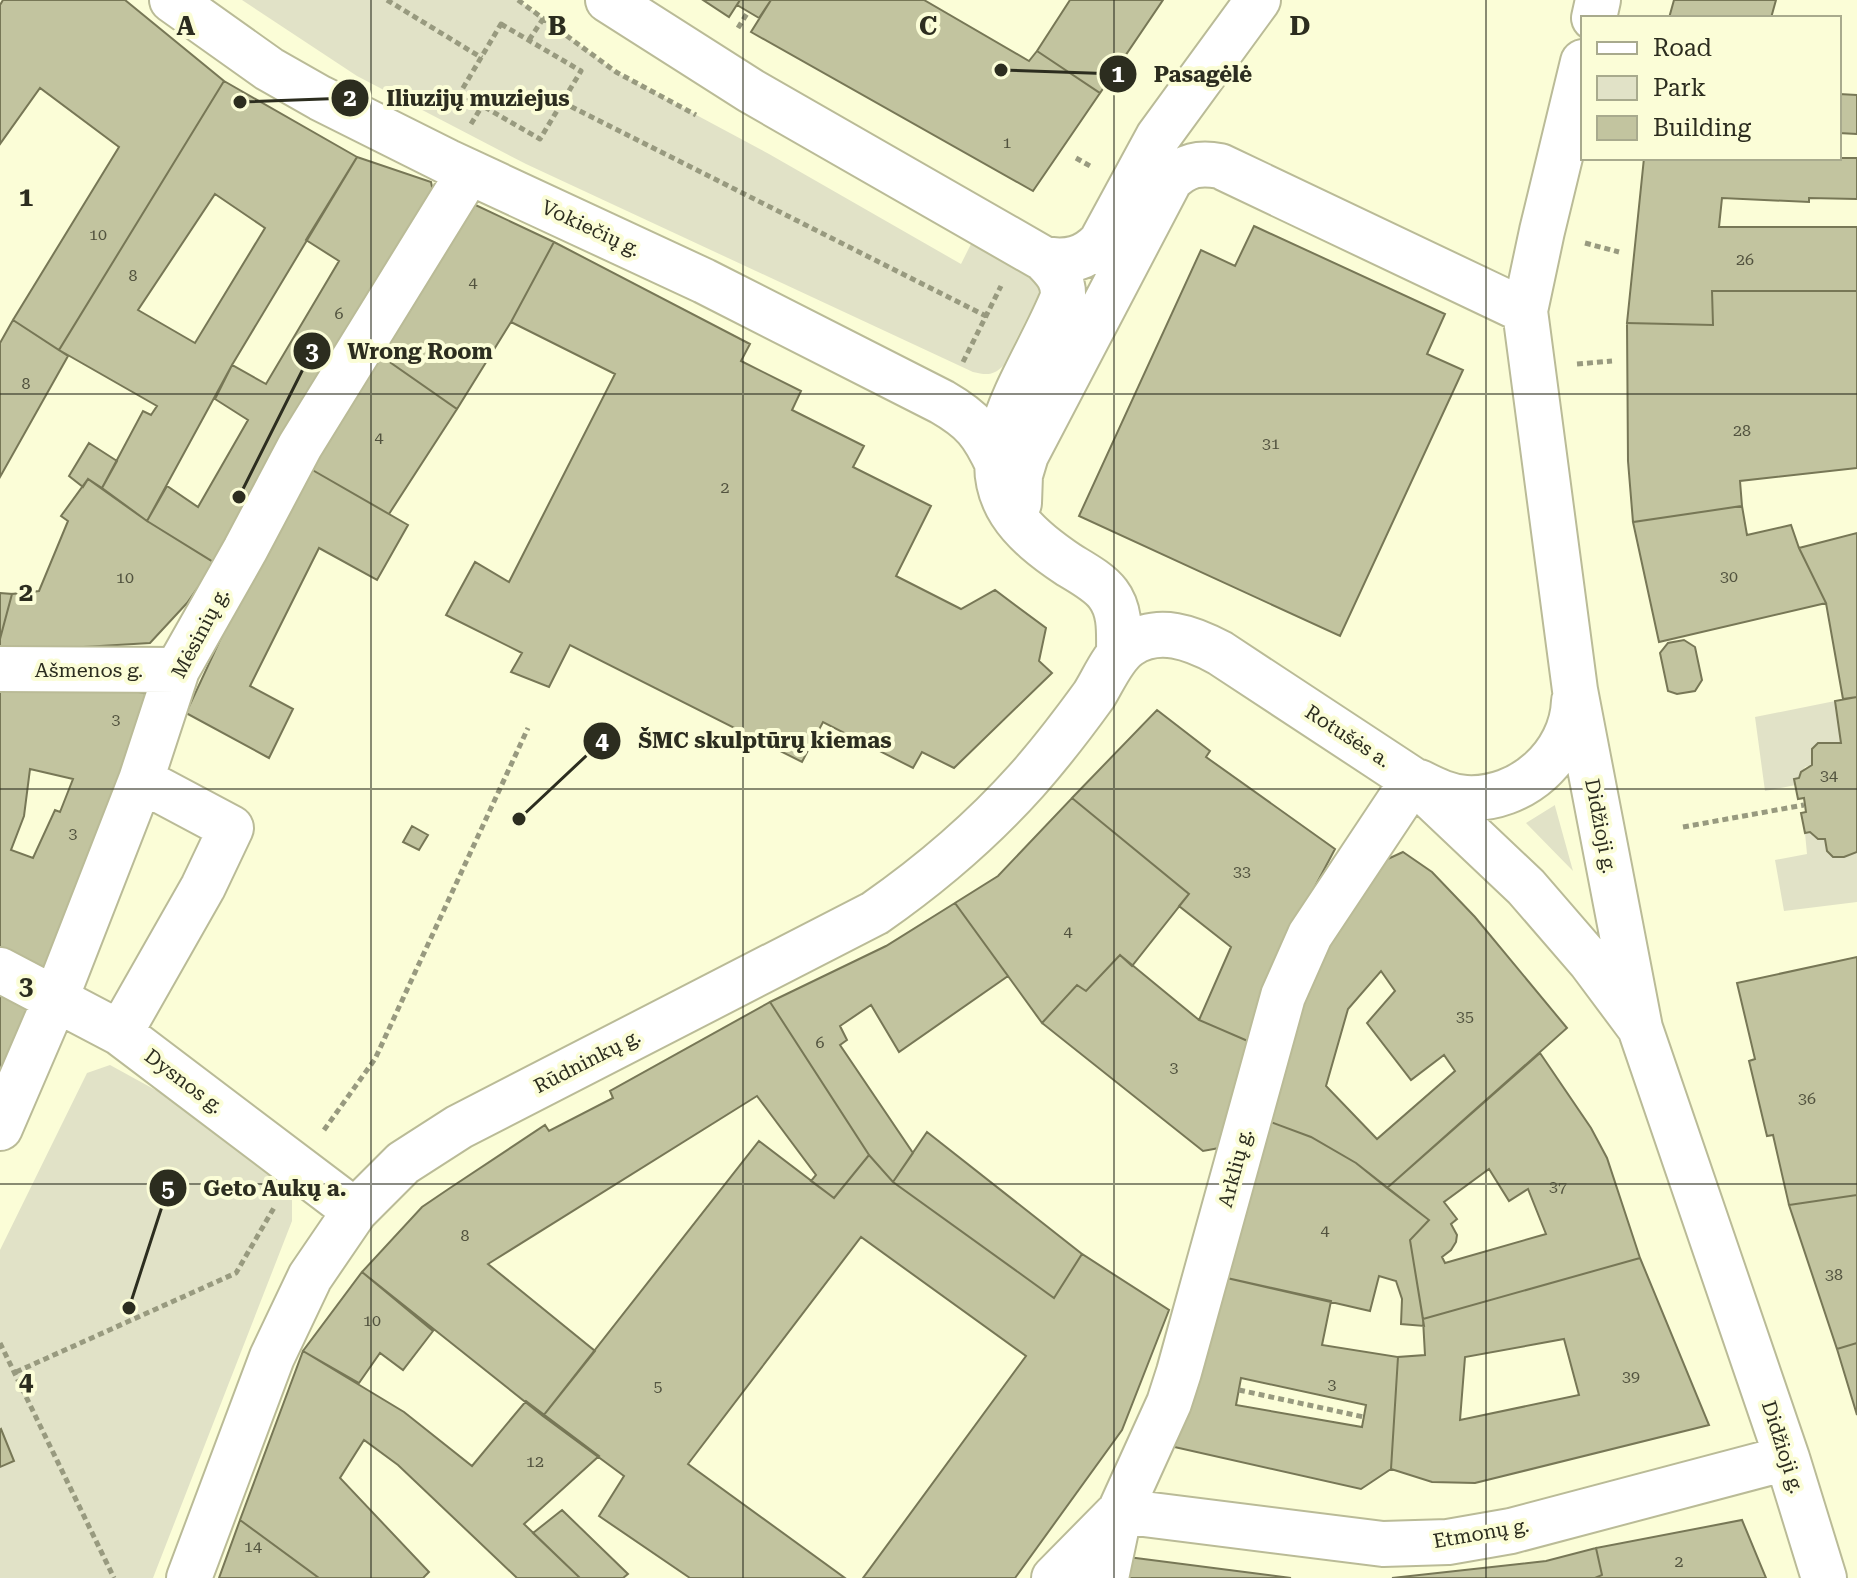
<svg xmlns="http://www.w3.org/2000/svg" width="1857" height="1578" viewBox="0 0 1857 1578" font-family="'Roboto Serif',serif">
<rect width="100%" height="100%" fill="#fbfdd7"/>
<path fill="#e1e2c7" d="M242,0H518L616,72L769,154L961,264L976,234L1033,267L1041,288L1037,298L1003,366C993,376 986,375 973,372L526,164L357,76Z
M1835,701L1841,743H1818L1812,749V765L1805,767L1799,778L1795,779L1796,785L1765,791L1755,717Z
M1555,805V806L1573,871L1526,823Z
M1810,832L1814,837L1825,839C1830,864 1838,857 1857,852V902L1784,911L1775,860L1807,854L1805,833Z
M110,1065L181,1104L288,1183L292,1198V1221L153,1578H0V1250L87,1073Z"/>
<path fill="#c2c49f" stroke="#777756" stroke-width="2" fill-rule="evenodd" d="M3,0H125L224,81L59,350L13,320L119,147L40,88L0,144V5Z
M703,0H740L729,17Z
M740,0H771L759,18L737,5Z
M771,0H924L1029,61L1037,51L1100,93L1033,191L751,32Z
M1070,0H1163L1100,93L1037,51Z
M1674,0H1776L1771,18H1669Z
M224,81L357,157L232,365L147,521L102,488L143,411L151,415L157,406L59,350ZM215,194L265,228L195,343L138,310Z
M1839,94L1857,95V134L1839,133Z
M357,157L431,182L436,206L215,563L147,521L167,486L198,507L248,420L215,399L232,365L266,384L339,261L306,240Z
M1644,158H1857V199L1809,198V202L1722,198L1719,227H1857V291H1712L1713,325L1627,323Z
M467,201L554,242L511,322L457,409L371,349Z
M1254,226L1445,314L1427,354L1463,370L1340,636L1079,516L1201,250L1235,266Z
M554,242L750,344L741,361L801,391L792,410L864,446L853,467L931,506L896,576L961,609L995,590L1046,628L1039,661L1052,673L954,768L922,752L913,768L823,722L802,762L570,645L549,687L511,672L522,653L446,615L475,562L509,582L615,374L511,322Z
M1712,291H1857V468L1740,481L1742,506L1633,522L1628,461L1627,323L1713,325Z
M13,320L68,356L0,477V343Z
M371,349L457,409L389,514L302,464Z
M89,443L117,461L102,488L88,479L83,487L69,476Z
M302,464L408,525L377,580L319,548L250,686L293,709L269,758L186,713Z
M88,479L147,521L215,563L187,603L150,643L0,652V639L12,594L39,591L68,521L61,516Z
M1742,506L1747,535L1791,525L1799,548L1826,603L1659,642L1633,522Z
M1857,533V697L1843,699L1826,603L1799,548Z
M0,593L12,594L0,639Z
M1684,640L1695,647L1702,680L1695,691L1677,694L1668,691L1660,653L1668,643Z
M0,684L104,685L153,695L42,976L0,954ZM30,769L73,779L60,812L55,810L33,858L11,850L24,816Z
M1857,697V852L1844,857H1833L1827,851L1825,839H1818L1810,832L1805,833L1801,813L1806,812L1804,798L1798,799L1794,779L1799,778L1801,772L1812,765V749L1818,743H1841L1835,701Z
M1157,710L1210,751L1206,757L1335,849L1309,898L1257,1045L1199,1020L1231,947L1179,906L1189,894L1072,798Z
M1072,798L1189,894L1132,966L1120,955L1086,991L1077,985L1042,1023L955,903L998,876Z
M412,826L428,835L419,850L403,842Z
M1403,852L1432,872L1475,917L1567,1028L1387,1188L1356,1163L1311,1137L1260,1118L1316,952L1368,868ZM1381,971L1395,991L1367,1023L1411,1080L1444,1055L1455,1071L1377,1139L1326,1086L1348,1009Z
M955,903L1008,976L899,1052L871,1005L840,1026L847,1040L840,1045L913,1153L893,1182L869,1155L770,1002L886,946Z
M1120,955L1199,1020L1257,1045L1219,1148L1203,1151L1042,1023L1077,985L1086,991Z
M1857,957V1195L1789,1205L1773,1135L1767,1136L1749,1061L1755,1059L1737,983Z
M0,983L36,1001L0,1080Z
M770,1002L869,1155L834,1198L811,1181L816,1175L757,1096L488,1264L595,1351L543,1416L362,1272L422,1207L450,1188L545,1125L549,1131L613,1098L610,1091Z
M1540,1053L1591,1128L1607,1158L1640,1258L1423,1319L1410,1240L1429,1220L1387,1188ZM1489,1169L1509,1201L1528,1189L1546,1234L1445,1263L1442,1257L1451,1250L1456,1242L1457,1235L1451,1224L1457,1219L1444,1202Z
M1260,1118L1311,1137L1356,1163L1429,1220L1410,1240L1424,1326L1401,1324L1402,1299L1396,1281L1379,1276L1370,1311L1218,1276Z
M927,1132L1082,1254L1054,1298L893,1182Z
M759,1141L834,1198L869,1155L893,1182L1054,1298L1082,1254L1169,1310L1122,1430L1015,1578H863L1026,1356L861,1237L688,1464L845,1578H690L599,1516L624,1476L543,1416Z
M1857,1195V1343L1837,1349L1789,1205Z
M1640,1258L1709,1425L1475,1483L1432,1482L1391,1469L1398,1357L1425,1355L1423,1319ZM1564,1339L1579,1395L1460,1420L1465,1357Z
M362,1272L433,1331L403,1370L380,1353L359,1383L303,1351Z
M1218,1276L1331,1301L1322,1345L1398,1357L1391,1469L1361,1489L1170,1446ZM1241,1378L1366,1405L1362,1427L1236,1405Z
M1857,1343V1415L1837,1349Z
M303,1351L404,1412L472,1466L526,1401L599,1456L524,1524L580,1578H517L398,1465L364,1440L340,1478L429,1572L423,1578H319L240,1520Z
M1,1429L14,1461L0,1467V1430Z
M562,1510L628,1574L623,1578H580L533,1533Z
M240,1520L311,1572L319,1578H219Z
M1742,1520L1766,1578H1595L1602,1575L1596,1548Z
M1596,1548L1602,1575L1595,1578H1392L1546,1561Z
M1128,1557L1291,1578H1124Z"/>
<g fill="none" stroke-linecap="round" stroke-linejoin="round">
<g stroke="#babb97" stroke-width="48">
<path id="minor" d="M172,0L269,69L320,98L448,162L704,281L942,402C973,420 983,432 998,465
M608,0L751,91L1044,259C1056,271 1064,280 1063,297C1045,342 1013,390 1001,436C985,499 1021,533 1069,565C1082,573 1099,582 1108,594C1121,611 1119,633 1119,653
M1594,18L1598,0
M1583,62L1542,231L1525,311L1575,690L1640,1028L1787,1458L1824,1578
M1044,259C1068,263 1085,259 1101,242L1158,137L1258,0
M1019,503L1020,475L1026,455L1170,180C1186,165 1199,162 1220,166L1525,311
M0,669L177,670
M1419,782C1435,790 1449,797 1466,798C1521,801 1572,756 1574,701
M0,970L120,1033L355,1211
M120,1033L203,887L231,828L141,780
M0,1128L56,998L141,780L177,670L245,550L300,446L469,172
M1120,1511L1383,1544L1448,1542L1511,1531L1787,1458
M189,1578L272,1357L310,1277L355,1211L403,1163L459,1127L875,913C928,876 983,829 1026,781C1050,754 1073,724 1094,695C1104,679 1113,656 1129,645C1159,625 1192,638 1220,653L1413,780L1526,887L1590,961L1640,1028
M1054,1578L1120,1511
M1106,1578L1120,1511L1169,1403L1179,1372L1283,996L1310,935L1413,780"/>
</g>
<path stroke="#989a7f" stroke-width="5" stroke-dasharray="6 4" stroke-linecap="butt" d="M387,0L482,58
M518,0L616,72L696,115
M501,24L581,71L540,139L460,93Z
M738,28L748,12
M529,40L543,19
M1116,70L1127,76
M562,102L986,316
M471,124L482,106
M1076,158L1090,166
M1585,243L1619,252
M963,362L1001,286
M1577,364L1612,361
M1683,827L1804,805
M324,1130L375,1059L528,728
M0,1343L114,1578
M16,1372L236,1273L275,1206
M1239,1390L1364,1417"/>
<use href="#minor" stroke="#fff" stroke-width="44"/>
</g>
<path fill="none" stroke="#2c2d1f" stroke-width="2" stroke-opacity="0.55" d="M371,0V1578M743,0V1578M1114,0V1578M1486,0V1578M0,394H1857M0,789H1857M0,1184H1857"/>
<g text-anchor="middle" dominant-baseline="central" stroke-width="8" stroke-linejoin="round" paint-order="stroke">
<g font-size="16" fill="#52533f">
<text x="1007" y="142">1</text>
<text x="98" y="234">10</text>
<text x="1745" y="259">26</text>
<text x="133" y="275">8</text>
<text x="473" y="282">4</text>
<text x="339" y="313">6</text>
<text x="26" y="383">8</text>
<text x="1742" y="430">28</text>
<text x="379" y="437">4</text>
<text x="1271" y="443">31</text>
<text x="725" y="487">2</text>
<text x="1729" y="576">30</text>
<text x="125" y="577">10</text>
<text x="116" y="719">3</text>
<text x="1829" y="775">34</text>
<text x="73" y="833">3</text>
<text x="1242" y="871">33</text>
<text x="1068" y="931">4</text>
<text x="1465" y="1016">35</text>
<text x="820" y="1042">6</text>
<text x="1174" y="1067">3</text>
<text x="1807" y="1098">36</text>
<text x="1558" y="1186">37</text>
<text x="1325" y="1230">4</text>
<text x="465" y="1235">8</text>
<text x="1834" y="1274">38</text>
<text x="372" y="1320">10</text>
<text x="1631" y="1376">39</text>
<text x="1332" y="1384">3</text>
<text x="658" y="1386">5</text>
<text x="535" y="1461">12</text>
<text x="253" y="1546">14</text>
<text x="1679" y="1561">2</text>
</g>
<g font-size="20" fill="#2c2d1f" stroke="#fbfdd7">
<text transform="translate(591 228) rotate(25)">Vokiečių g.</text>
<text transform="translate(200 633) rotate(-62)">Mėsinių g.</text>
<text x="89" y="670">Ašmenos g.</text>
<text transform="translate(1348 736) rotate(33)">Rotušės a.</text>
<text transform="translate(1601 826) rotate(79)">Didžioji g.</text>
<text transform="translate(587 1061) rotate(-27)">Rūdninkų g.</text>
<text transform="translate(184 1081) rotate(37)">Dysnos g.</text>
<text transform="translate(1235 1168) rotate(-75)">Arklių g.</text>
<text transform="translate(1783 1447) rotate(72)">Didžioji g.</text>
<text transform="translate(1481 1533) rotate(-10)">Etmonų g.</text>
</g>
</g>
<g font-size="26" text-anchor="middle" font-weight="bold" fill="#2c2d1f" stroke="#fbfdd7" stroke-width="8" stroke-linejoin="round" paint-order="stroke">
<text x="186" y="35">A</text>
<text x="557" y="35">B</text>
<text x="928" y="35">C</text>
<text x="1300" y="35">D</text>
<text x="26" y="206">1</text>
<text x="26" y="601">2</text>
<text x="26" y="995">3</text>
<text x="26" y="1390">4</text>
</g>
<path fill="none" stroke="#2c2d1f" stroke-width="3" d="M1001 70L1118 74M240 102L350 98M239 497L312 351M519 819L602 741M129 1308L168 1188"/>
<g fill="#2c2d1f" stroke="#fbfdd7" stroke-width="3">
<circle cx="1001" cy="70" r="8"/>
<circle cx="240" cy="102" r="8"/>
<circle cx="239" cy="497" r="8"/>
<circle cx="519" cy="819" r="8"/>
<circle cx="129" cy="1308" r="8"/>
<circle cx="1118" cy="74" r="20"/>
<circle cx="350" cy="98" r="20"/>
<circle cx="312" cy="351" r="20"/>
<circle cx="602" cy="741" r="20"/>
<circle cx="168" cy="1188" r="20"/>
</g>
<g font-size="24" text-anchor="middle" font-weight="bold" fill="#fff">
<text x="1118" y="82">1</text>
<text x="350" y="106">2</text>
<text x="312" y="360">3</text>
<text x="602" y="749">4</text>
<text x="168" y="1197">5</text>
</g>
<g font-size="22" text-anchor="middle" font-weight="bold" fill="#2c2d1f" stroke="#fbfdd7" stroke-width="8" stroke-linejoin="round" paint-order="stroke">
<text x="1203" y="82">Pasagėlė</text>
<text x="478" y="106">Iliuzijų muziejus</text>
<text x="420" y="359">Wrong Room</text>
<text x="765" y="748">ŠMC skulptūrų kiemas</text>
<text x="275" y="1196">Geto Aukų a.</text>
</g>
<rect x="1581" y="16" width="260" height="144" fill="#fbfdd7" stroke="#a8aa8d" stroke-width="2"/>
<rect x="1597" y="42" width="40" height="12" fill="#ffffff" stroke="#a8aa8d" stroke-width="2"/>
<text x="1653" y="56" font-size="24" fill="#2c2d1f">Road</text>
<rect x="1597" y="76" width="40" height="24" fill="#e1e2c7" stroke="#a8aa8d" stroke-width="2"/>
<text x="1653" y="96" font-size="24" fill="#2c2d1f">Park</text>
<rect x="1597" y="116" width="40" height="24" fill="#c2c49f" stroke="#a8aa8d" stroke-width="2"/>
<text x="1653" y="136" font-size="24" fill="#2c2d1f">Building</text>
</svg>
